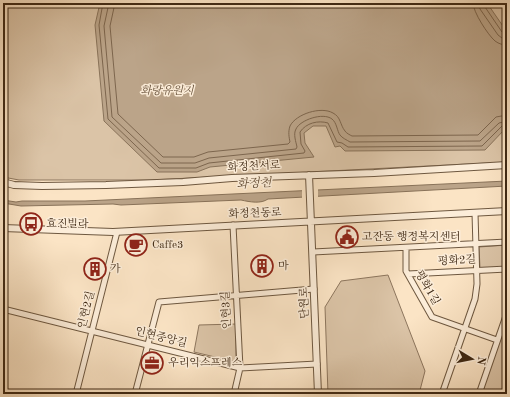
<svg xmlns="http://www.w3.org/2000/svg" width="510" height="397" viewBox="0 0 510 397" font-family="'Old Standard TT','Noto Serif KR',serif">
<rect width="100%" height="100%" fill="#fbe4c5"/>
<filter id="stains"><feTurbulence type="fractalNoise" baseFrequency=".005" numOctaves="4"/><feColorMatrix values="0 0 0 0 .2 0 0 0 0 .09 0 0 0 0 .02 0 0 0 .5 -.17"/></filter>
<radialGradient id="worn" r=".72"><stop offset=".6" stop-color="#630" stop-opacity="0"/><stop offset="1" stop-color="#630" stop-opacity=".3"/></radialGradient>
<path fill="#dbc4a7" stroke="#8d765e" d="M3,3H507V162L151,180H19L3,177Z
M507,245V267L480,268L479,247Z
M388,275L425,371L419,394H328L325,307L341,281Z
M507,321V394H481Z
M236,324V362L194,352L199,325Z"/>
<path fill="#bba489" stroke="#89735a" d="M100,3H487L507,32V130H504L485,150L345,151L340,146L335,147L326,126H313L304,133L305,143L314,157L210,167L197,172H157L104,121L95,25Z
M507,181V186L268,199C261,204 250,202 241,200L121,205L113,204L21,206L3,203V200L16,202L22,201H85Z"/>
<path fill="#fbe4c5" d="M318,187V198L302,199V188Z"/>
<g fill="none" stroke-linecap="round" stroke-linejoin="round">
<path stroke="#7d664e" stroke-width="1" d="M103,3L99,25L108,119L159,168H196L209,163L304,153L305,151L301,144L300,132C306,123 318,120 328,123L337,142L342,143L348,147L482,146L502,126H507
M109,3L104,26L112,117L161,163H195L209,158L296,149L297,147C296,142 293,134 296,129C300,120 323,112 332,119C337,123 337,131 340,135C342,138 347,140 350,142L480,141L499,123L507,121
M115,3L110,26L118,114L163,157H194L208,152L288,144L290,142C289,137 288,132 290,126C296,114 321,106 333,113C341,117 340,125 345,131C346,133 350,135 352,136L478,135L496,117L507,115
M473,3C473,12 488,35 495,41C499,44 503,45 507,45
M479,3L480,9L498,35L502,38L507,39
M484,3L485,7L502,32L507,34"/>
<g stroke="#6e5840" stroke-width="7">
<path id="minor" d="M233,225L240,368L234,394
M406,248V271L432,317L497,340
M313,252L507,242
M408,274L507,269
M3,309L240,368L317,364
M76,394L117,232
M135,394L159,302L314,289
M442,394L475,299L477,284L475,213
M479,394L507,313"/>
</g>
<g stroke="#6e5840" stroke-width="8">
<path id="tertiary" d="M309,175L318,394
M3,182L14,185L42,186L106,185L183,182L232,178L374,173L507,165
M3,228L113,232L507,211"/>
</g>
<use href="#minor" stroke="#fcedd9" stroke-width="5"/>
<use href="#tertiary" stroke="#fcedd9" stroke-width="6"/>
</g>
<defs>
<g id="bus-ring" transform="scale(1.15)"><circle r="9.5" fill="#fcedd9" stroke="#8f2418" stroke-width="1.5"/><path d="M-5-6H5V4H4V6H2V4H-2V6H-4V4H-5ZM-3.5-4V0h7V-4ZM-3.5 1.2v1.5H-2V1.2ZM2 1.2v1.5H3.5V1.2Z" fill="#8f2418"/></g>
<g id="civic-ring" transform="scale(1.15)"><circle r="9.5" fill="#fcedd9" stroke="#8f2418" stroke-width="1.5"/><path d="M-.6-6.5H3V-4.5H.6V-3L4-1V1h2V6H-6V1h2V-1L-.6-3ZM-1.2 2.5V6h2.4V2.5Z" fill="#8f2418"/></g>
<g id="cafe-ring" transform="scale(1.15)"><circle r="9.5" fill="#fcedd9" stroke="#8f2418" stroke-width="1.5"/><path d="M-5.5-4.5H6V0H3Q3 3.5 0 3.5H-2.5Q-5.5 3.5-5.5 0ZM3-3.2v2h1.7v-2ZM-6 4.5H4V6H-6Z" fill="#8f2418"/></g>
<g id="building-ring" transform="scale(1.15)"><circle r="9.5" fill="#fcedd9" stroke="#8f2418" stroke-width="1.5"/><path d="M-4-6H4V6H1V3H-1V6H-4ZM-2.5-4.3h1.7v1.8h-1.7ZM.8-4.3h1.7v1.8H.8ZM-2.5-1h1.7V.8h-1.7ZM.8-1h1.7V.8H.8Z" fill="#8f2418"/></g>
<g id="office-ring" transform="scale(1.15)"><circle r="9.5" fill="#fcedd9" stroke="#8f2418" stroke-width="1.5"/><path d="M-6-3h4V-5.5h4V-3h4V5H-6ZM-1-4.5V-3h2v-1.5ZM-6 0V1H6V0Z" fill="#8f2418"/></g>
</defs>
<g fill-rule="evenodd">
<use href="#bus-ring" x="31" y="224"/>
<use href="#civic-ring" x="347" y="237"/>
<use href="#cafe-ring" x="136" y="245"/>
<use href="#building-ring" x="262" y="266"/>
<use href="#building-ring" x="95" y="269"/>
<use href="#office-ring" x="152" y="363"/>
</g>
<g text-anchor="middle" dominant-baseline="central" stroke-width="3" stroke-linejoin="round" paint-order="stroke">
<g font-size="11" font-style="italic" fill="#665039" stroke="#fcedd9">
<text x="167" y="91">화랑유원지</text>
</g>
<g font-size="11" fill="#3f2914" stroke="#fcedd9">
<text transform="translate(254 167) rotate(-3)">화정천서로</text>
<text transform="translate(255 214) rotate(-2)">화정천동로</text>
<text transform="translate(457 261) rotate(-3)">평화2길</text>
<text transform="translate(427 288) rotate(60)">평화1길</text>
<text transform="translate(305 303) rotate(-92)">단원로</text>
<text transform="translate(87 310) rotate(-76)">인현2길</text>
<text transform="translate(227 310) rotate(-93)">인현3길</text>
<text transform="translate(161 338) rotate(14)">인현중앙길</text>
</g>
<g font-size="11" fill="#3f2914" stroke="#fcedd9" text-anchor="start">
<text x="46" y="224">효진빌라</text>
<text x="362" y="237">고잔동 행정복지센터</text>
<text x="152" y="245">Caffe3</text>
<text x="278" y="266">마</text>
<text x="110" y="269">가</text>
<text x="168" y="363">우리익스프레스</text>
</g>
<g font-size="12" font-style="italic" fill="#644e37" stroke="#fcedd9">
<text transform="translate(254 184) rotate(-3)">화정천</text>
</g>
</g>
<rect width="510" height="397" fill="none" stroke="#fbe4c5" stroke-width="16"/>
<rect x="4" y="4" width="502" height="389" fill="none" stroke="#3f2914" stroke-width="2"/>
<rect x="8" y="8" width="494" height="381" fill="none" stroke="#3f2914"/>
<g transform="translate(472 359) rotate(100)" stroke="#fcedd9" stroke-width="3" paint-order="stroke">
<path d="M0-3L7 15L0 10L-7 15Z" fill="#3f2914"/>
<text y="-6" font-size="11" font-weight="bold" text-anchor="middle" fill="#3f2914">N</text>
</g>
<rect width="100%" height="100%" filter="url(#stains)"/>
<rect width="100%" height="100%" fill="url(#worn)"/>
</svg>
